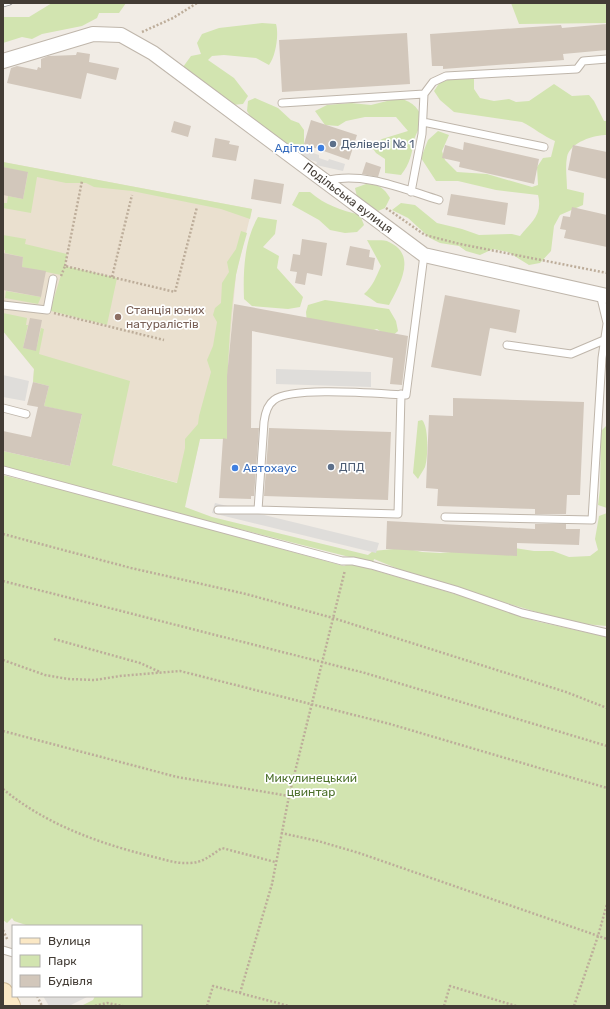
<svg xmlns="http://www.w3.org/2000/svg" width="610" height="1009" viewBox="0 0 610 1009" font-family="Rubik,sans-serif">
<rect width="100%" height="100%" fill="#f1ece5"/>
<path fill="#eae0cf" d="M3,162L252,209L236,274L227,376V439H200L189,486L73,454L82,414L44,406L49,386L33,382L34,369L3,331Z"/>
<path fill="#d2e4b0" d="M52,3H126L119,13H99L97,18L82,26L42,34L32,39L22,37L3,43V17H29Z
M511,3H607V23L519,24Z
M262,23L276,24C279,34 276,56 269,65L256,58L224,55L212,56L208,60L234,78L248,96L243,104L232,105L189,74L183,67L191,56L201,54L197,43L202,34L219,28Z
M456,78H474V89L480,98L494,101L509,99L516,102L529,101L554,84L572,96L589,95L594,101L604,121H607V135C594,135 570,142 567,157C565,167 567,179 567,189L584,193L583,205L560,215L554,226L551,251L540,263L529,265L508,252L493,249L480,255L466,251L459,246L440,243L430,238L408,218L392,210L401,203L415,205L437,223L462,229L479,235L512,234L520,236C531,222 543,215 538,195L496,190L458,181H436L421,158L428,140L438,131L449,135L442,151L445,160L457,172L487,174L532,187L538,185L537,167L543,158L551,157L555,141C543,136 534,128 522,122L454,112L440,100L434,91L440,82Z
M255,98L278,108L291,120L299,123L304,130V147L302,153C292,151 283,146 279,137L268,134L252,119L247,111L248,101Z
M399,98C410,101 422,108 421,122C420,127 416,134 414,140C412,153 410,164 401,175L385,173V159L376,153L371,146L382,139L408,131L396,117H365L346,121L338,126L325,125L315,111L327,105L351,103L371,105Z
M3,162L252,209L250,219L221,209L132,191L94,187L86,183H66L37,177L31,213L3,208V203H7L8,196L23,199L28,173L3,167Z
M366,184C379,184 384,188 390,198L385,208L378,211L357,197L355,188Z
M299,192H310C325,205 341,210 360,215L364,225L357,232L345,233L330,230L319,220L292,205Z
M258,217L277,220L275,234L263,247L279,256L277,268L303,297L300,307L288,309L252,306L244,299C243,272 244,241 258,217Z
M241,231L247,233C243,247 239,261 236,275C228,329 227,384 227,439H200L185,507L212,517L368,555L373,551L404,548L422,552L440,553L508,547L534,551H553L569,557L590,556L598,550L595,539L599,516L607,513V626L562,622L550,616L418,577L374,559L373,563L184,515L3,466V451L70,466L82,415L44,406L49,386L33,382L34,369L3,331V313L27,318L26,325H28L23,348L36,350L41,328L44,329L39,354L130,381L112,465L177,483L185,448V439L198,424L199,416L211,372L207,360L213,346L217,322L213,315L215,308L221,303L222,283L229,272L227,262L236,249Z
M3,235L26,239L25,244L67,254L65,266L117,278L107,325L47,310L51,308L61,275L22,267L23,257L5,253V250H3Z
M367,240C373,241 384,239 389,242C418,255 399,286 389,305L377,303L364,294C373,286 376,277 381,266Z
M6,291L41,297L38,304L5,298Z
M325,300L389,309L396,321L398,331L390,338L377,329L364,333L307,324L306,312L308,305Z
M422,420C429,426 428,459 425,467C423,471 420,475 418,479L413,473L418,421Z
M607,425V508L598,505L600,489L601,431Z
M3,475L135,508L189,524L192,520L223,533L344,566L350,563L465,597L535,621L607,637V1006H81L93,1000L95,996H141V926H29L14,921L12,918L7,923L3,920Z"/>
<path fill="#dfddda" d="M304,150L319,155V158L328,161L329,159L345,164L343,171L316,165L317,162L302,157Z
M276,369L371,372V387L276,384Z
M3,375L29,381L25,401L3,397Z
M215,503L379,543L376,553L212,513Z
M43,996H89L69,1006H49Z"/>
<path fill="#d2c7bb" d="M607,24V50L563,54L564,60L443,69V66H432L430,34L561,25L562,28Z
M407,33L410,84L282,92L279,40Z
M77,52L90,54L89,62L119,68L116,80L87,73L81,99L7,83L11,68L17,66L37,70L38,67L41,68V59L48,56L76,55Z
M311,120L357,135L349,160L304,144Z
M174,121L191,126L188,137L171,132Z
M215,138L230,141L229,144L239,146L236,161L212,157Z
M464,142L539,159L534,184L459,167L460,162L442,158L445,145L463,150Z
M573,145L607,152V179L568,170Z
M366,162L381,167L378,177L362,174Z
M3,167L28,172L23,199L3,195Z
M254,179L284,184L281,204L251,199Z
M451,194L508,203L505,225L447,215Z
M572,207L607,215V247L564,238L566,230L560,229L563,216L570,217Z
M302,239L327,243L322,276L307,273L305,285L295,283L297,272L290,271L293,254L300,255Z
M350,246L370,250L369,257L375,258L373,270L346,265Z
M3,253L23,257L22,267L46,271L41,297L3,290Z
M445,295L520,310L516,333L490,328L481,376L431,367Z
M234,304L408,336L402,385L390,384L393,358L252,331L251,428H259L254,496H251V499L219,498L223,438L227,439V376Z
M30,318L42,320L36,351L23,348Z
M33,382L49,386L44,406L82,414L70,466L3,451V431L31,437L38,407L27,405Z
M453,398L584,402L580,495H567L566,514H535V509L437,506L438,489L426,488L429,415L453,416Z
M269,428L391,432L388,500L264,496Z
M387,521L535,529V524H566V529H580L579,545L517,543V556L386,549Z"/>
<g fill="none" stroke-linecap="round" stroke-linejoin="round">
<g stroke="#bfb6ab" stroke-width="9">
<path id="lane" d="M424,94L433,82L446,76L577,69L583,61L607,59
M282,103L424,94L422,134L411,192
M423,122L544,147
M325,181C363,171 403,189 439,200
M600,294L607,323
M3,305L47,310L53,279
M507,345L571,354L604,340
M3,408L26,414
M3,470L342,561H353L371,565L456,590L522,613L607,633
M218,510H258L264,422C265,414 267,405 274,400C292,386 381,394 406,395L424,255
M258,510L398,514L401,394
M445,517L592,520L602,358L607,324
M3,950L13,953"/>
</g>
<g stroke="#bfb6ab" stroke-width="16">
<path id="street" d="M3,61L93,34L121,35L153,53L424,255L607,296"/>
</g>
<g stroke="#cfba97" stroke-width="22">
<path id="secondary" d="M3,993L10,1006"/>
</g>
<path stroke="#bdad9a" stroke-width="2.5" stroke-dasharray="2 2" stroke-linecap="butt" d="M142,32L173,18L197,3
M386,208L425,235L460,244L607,273
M65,266L82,181
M61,276L65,266L175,292L197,207
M112,277L132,195
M54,313L164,340
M3,534L131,568L246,594L333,618L566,692L607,708
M3,581L365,673L607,746
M54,639L140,663L160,672
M3,660L45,675L68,679L95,680L120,676L180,671L390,724L607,788
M3,731L177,777L289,796
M3,789C45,824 98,843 150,856C163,859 176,864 189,863C203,863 211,855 222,848L275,862
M281,833L318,841L359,853L607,939
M3,930L8,941
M240,993L272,884L289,796L345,570
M37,996L42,1006
M95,1006L107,1003L123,1006
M207,1006L213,986L289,1006
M444,1006L450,986L516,1006
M574,1006L598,936L607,904"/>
<use href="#lane" stroke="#fff" stroke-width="7"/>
<use href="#street" stroke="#fff" stroke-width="14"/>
<use href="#secondary" stroke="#fbe8c5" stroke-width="20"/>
<g stroke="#949494" stroke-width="4.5">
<path id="rail" d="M3,5L10,3"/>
</g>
<use href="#rail" stroke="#fff" stroke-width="3" stroke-dasharray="9" stroke-linecap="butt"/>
</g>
<g fill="#5c6f8a" stroke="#fff" stroke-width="1.5">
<circle cx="333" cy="144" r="4"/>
<circle cx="331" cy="467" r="4"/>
</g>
<g fill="#3f7fe0" stroke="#fff" stroke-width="1.5">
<circle cx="321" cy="148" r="4"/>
<circle cx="235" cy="468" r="4"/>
</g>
<circle fill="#8d6e63" stroke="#fff" stroke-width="1.5" cx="118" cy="317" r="4"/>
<g text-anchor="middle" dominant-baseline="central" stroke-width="3.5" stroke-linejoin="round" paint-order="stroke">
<g font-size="12" fill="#4e5e75" stroke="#fff" text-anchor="start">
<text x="341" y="144">Делівері № 1</text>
<text x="339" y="467">ДПД</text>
</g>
<g font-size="12" fill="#366cbe" stroke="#fff" text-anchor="end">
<text x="313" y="148">Адітон</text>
<text x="243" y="468" text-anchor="start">Автохаус</text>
</g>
<g font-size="12" fill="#433c35" stroke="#fff">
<text transform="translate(348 198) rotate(37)">Подільська вулиця</text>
</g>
<g font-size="12" fill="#785e54" stroke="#fff" text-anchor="start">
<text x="126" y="310">Станція юних<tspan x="126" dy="14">натуралістів</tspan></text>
</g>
<g font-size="12" fill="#4d712c" stroke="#fff">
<text x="311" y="778">Микулинецький<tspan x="311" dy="14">цвинтар</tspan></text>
</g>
</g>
<rect width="610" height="1009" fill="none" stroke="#433c35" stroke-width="8"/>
<rect x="12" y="925" width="130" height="72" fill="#ffffff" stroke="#b4b1ae"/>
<rect x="20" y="938" width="20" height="6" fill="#fbe8c5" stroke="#b4b1ae"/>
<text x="48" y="945" font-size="12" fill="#433c35">Вулиця</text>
<rect x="20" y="955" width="20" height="12" fill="#d2e4b0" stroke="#b4b1ae"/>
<text x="48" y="965" font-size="12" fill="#433c35">Парк</text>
<rect x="20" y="975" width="20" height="12" fill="#d2c7bb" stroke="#b4b1ae"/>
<text x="48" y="985" font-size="12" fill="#433c35">Будівля</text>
</svg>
